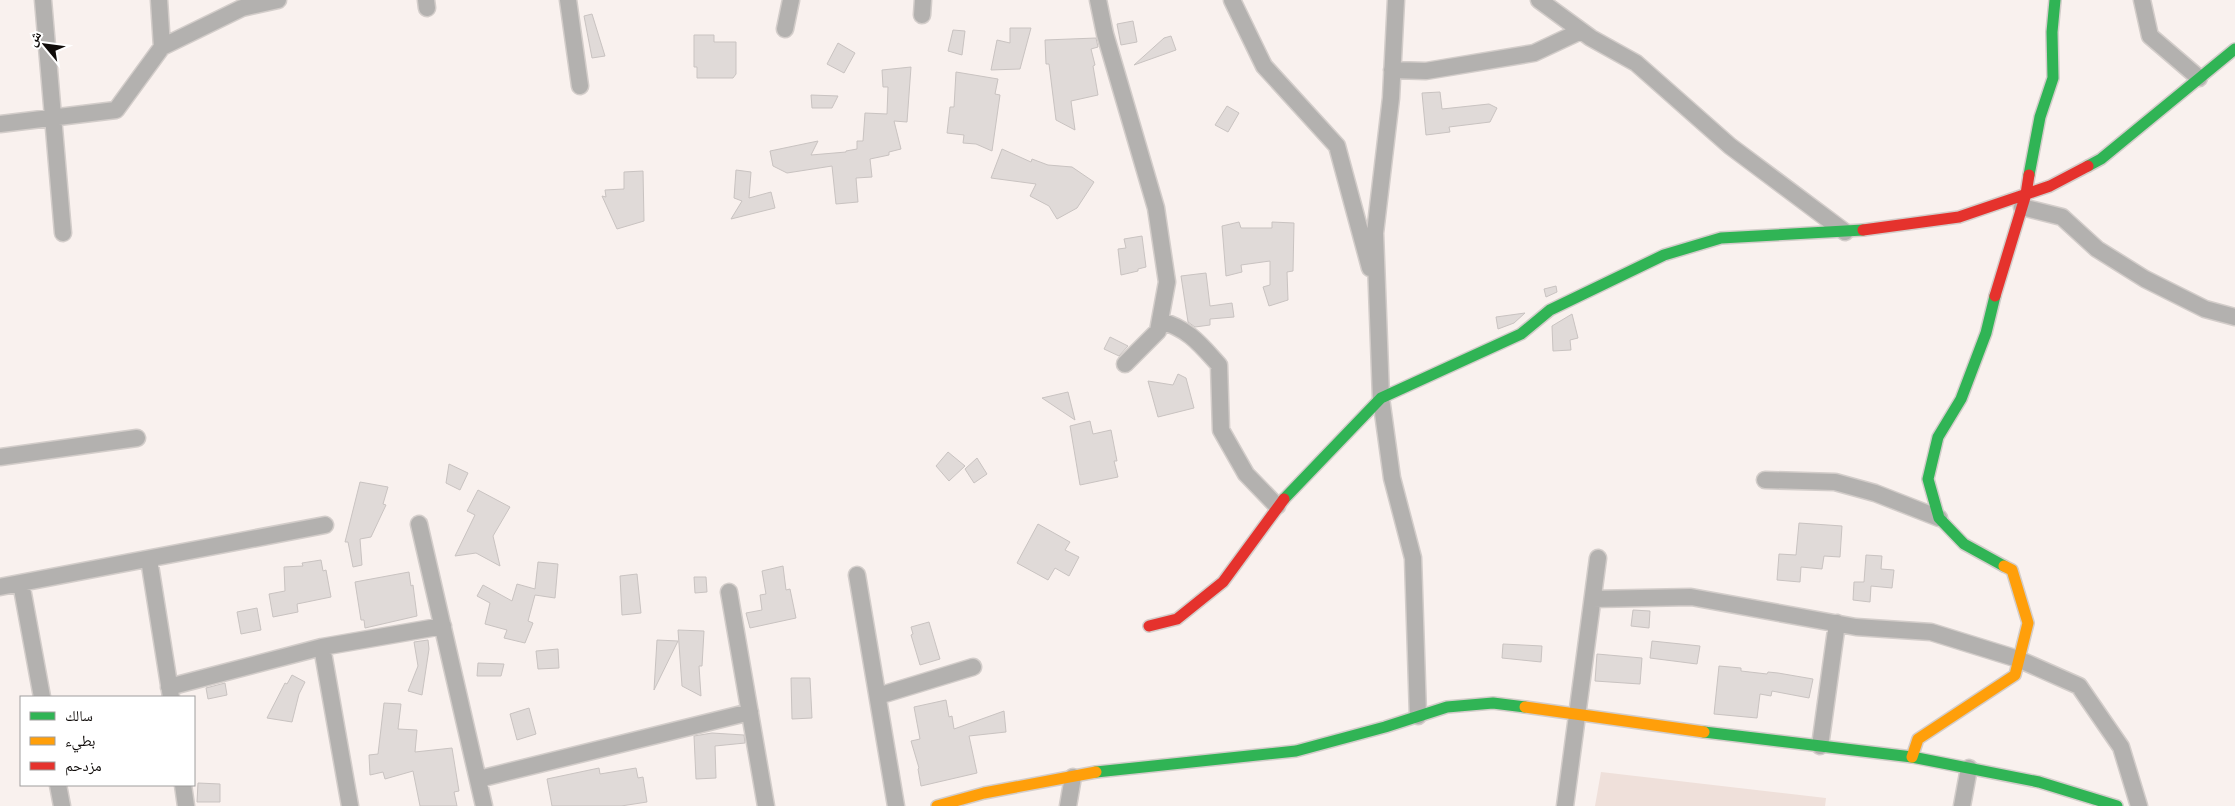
<svg xmlns="http://www.w3.org/2000/svg" width="2235" height="806" viewBox="0 0 2235 806" font-family="'Space Grotesk','Noto Naskh Arabic',sans-serif">
<rect width="100%" height="100%" fill="#f9f1ee"/>
<path fill="#efe0da" d="M1601,772L1826,798L1825,806H1595Z"/>
<path fill="#e0dad8" stroke="#c9c3c1" d="M592,14L605,56L592,58L584,16Z
M1133,21L1137,42L1121,45L1117,24Z
M1010,28H1031L1020,69L991,70L997,40L1010,43Z
M953,30L965,31L962,55L948,51Z
M694,35H714V42H736V74L733,78H697V67H694Z
M1171,36L1176,50L1134,65L1164,38Z
M1096,38L1098,47L1091,49L1095,65L1093,66L1098,95L1071,101L1075,130L1056,120L1049,64H1046L1045,40Z
M838,43L855,53L844,73L827,64Z
M911,67L907,122L894,121L901,149L889,152V155L870,159L872,177L856,178L858,202L836,204L832,166L787,173L773,166L770,151L818,141L811,155L846,152V151L857,149V141H863L865,113L887,114L888,87H883L882,70Z
M956,72L998,79L995,94L1000,95L992,151L976,144L963,143L964,135L947,133L950,107H954Z
M1440,92L1442,109L1489,104L1497,108L1490,122L1449,127L1450,132L1426,135L1422,93Z
M811,95L838,96L832,108H812Z
M1227,106L1239,113L1228,132L1215,125Z
M1002,149L1031,162L1032,159L1048,165L1072,167L1094,182L1077,208L1057,219L1049,206L1030,196L1036,184L991,178Z
M736,170L751,172L749,198L771,192L775,208L731,219L742,201L734,198Z
M643,171L644,221L617,229L602,196L606,197L605,190L624,189V172Z
M1239,222L1241,228H1272V222L1294,223L1293,271L1287,272L1288,300L1269,306L1263,287L1270,285V261L1241,265L1242,272L1226,276L1222,226Z
M1142,236L1146,267L1138,269V271L1121,275L1118,249L1126,248L1124,239Z
M1206,273L1210,306L1232,303L1234,317L1210,319V325L1195,327L1188,322L1181,276Z
M1556,286L1557,292L1546,297L1544,289Z
M1525,313L1514,323L1498,329L1496,317Z
M1572,314L1578,338L1570,340L1571,350L1553,351L1552,326Z
M1110,337L1128,346L1119,356L1104,349Z
M1178,374L1186,378L1194,408L1158,417L1148,381L1173,385Z
M1068,392L1075,420L1042,398Z
M1090,421L1093,434L1111,430L1117,461H1114L1118,477L1080,485L1070,426Z
M948,452L965,466L949,481L936,466Z
M977,458L987,474L974,483L965,469Z
M449,464L468,473L460,490L446,483Z
M360,482L388,487L383,504L386,505L371,537L360,539L362,565L353,567L348,542H345Z
M478,490L510,507L493,536L500,566L476,553L455,556L475,515L467,511Z
M1799,523L1842,526L1840,557L1824,556L1822,569L1801,567L1800,582L1777,580L1779,554L1796,555Z
M1038,524L1070,542L1065,550L1079,557L1069,576L1055,568L1048,580L1017,563Z
M1866,555L1882,556L1881,569L1894,570L1892,588L1871,586L1870,602L1853,600L1854,582H1864Z
M321,560L323,571L326,570L331,597L297,604L298,612L273,617L269,594L285,591L284,567L303,566L302,563Z
M538,562L558,564L555,598L535,595L528,621L533,623L525,643L504,638L507,630L485,624L490,603L477,596L483,585L512,601L517,584L535,589Z
M783,566L786,590L790,589L796,618L750,628L746,613L762,610L760,595L766,594L762,571Z
M409,572L411,586L413,585L417,616L365,628L364,620H361L355,582Z
M637,574L641,613L622,615L620,576Z
M694,577H706L707,592L695,593Z
M257,608L261,630L241,634L237,612Z
M1633,610L1650,611L1649,628L1631,626Z
M929,622L940,659L920,665L911,635L913,634L911,627Z
M678,630L704,631L702,666H699L701,696L682,686Z
M428,640L429,649L422,695L408,691L418,666L414,642Z
M657,640L678,641L654,690Z
M1652,641L1700,646L1697,664L1650,658Z
M1503,644L1542,646L1541,662L1502,658Z
M558,649L559,668L538,669L536,651Z
M1597,654L1642,658L1640,684L1595,681Z
M478,663L504,664L501,676H477Z
M1719,666L1741,668V671L1767,674L1768,672L1778,673L1813,679L1809,698L1772,691L1771,696L1760,694L1757,718L1714,714Z
M292,675L305,682L299,694L292,722L267,718L285,683L287,684Z
M791,678H810L812,718L792,719Z
M225,683L227,695L208,699L206,688Z
M946,700L949,717L952,716L954,729L1004,711L1006,732L969,736L977,773L921,786L918,769L919,768L911,741L920,739L914,707Z
M384,703L401,704L398,729L417,730L415,752L452,748L459,791L454,792L457,806H420L413,771L385,779L383,772L370,775L369,755L378,754Z
M529,708L536,734L517,740L510,714Z
M712,733L744,735L745,743L715,746L716,778L696,779L694,736Z
M599,768L600,774L636,768L638,778L643,777L647,802L621,806H552L547,779Z
M198,783L220,784V802H197Z"/>
<g fill="none" stroke-linecap="round" stroke-linejoin="round">
<g stroke="#d3cdca" stroke-width="19">
<path id="street" d="M43,0L63,233
M159,0L162,47
M426,0L427,8
M568,0L580,86
M1098,0L1105,34L1156,208L1167,282L1158,331L1125,364
M1232,0L1264,66L1337,146L1370,268
M1396,0L1391,98L1375,233L1381,398L1392,478L1413,558L1418,716
M1539,0L1591,38L1636,63L1730,146L1845,232
M2142,0L2150,36L2199,78
M922,15L923,0
M785,29L791,0
M1392,70L1426,71L1534,53L1581,31
M0,124L116,110L162,47L242,8L278,0
M2022,207L2062,217L2097,249L2145,279L2205,309L2235,317
M1160,321C1188,328 1201,345 1219,365L1221,430L1246,474L1277,506
M0,457L137,438
M1765,480L1835,482L1875,493L1939,518
M419,524L484,806
M149,559L171,697
M857,575L896,806
M21,583L42,697
M0,587L325,525
M729,592L766,806
M1593,599L1691,597L1856,627L1931,632L2018,659L2079,686L2121,747L2139,806
M322,647L350,806
M169,687L322,647L443,626
M878,696L973,667
M1820,746L1837,623
M479,779L750,712
M58,785L62,806
M183,785L186,806
M1068,806L1073,777
M1565,806L1598,558
M1962,806L1969,768"/>
</g>
<g stroke="#d3cdca" stroke-width="14">
<path id="fast" d="M2088,166L2101,159L2235,49
M2029,175L2040,117L2053,78L2052,32L2055,0
M1995,296L1986,333L1961,399L1938,437L1928,479L1939,518L1964,544L2004,566
M1284,499L1381,398L1521,334L1550,310L1664,255L1721,238L1863,230
M1704,732L1912,757L2039,782L2117,806
M1096,772L1296,751L1385,727L1447,707L1493,703L1525,707"/>
</g>
<g stroke="#d3cdca" stroke-width="14">
<path id="slow" d="M1525,707L1704,732
M1912,757L1918,739L2015,675L2028,623L2012,570L2004,566
M937,806L984,793L1096,772"/>
</g>
<g stroke="#d3cdca" stroke-width="14">
<path id="jam" d="M1863,230L1959,217L2050,186L2088,166
M1995,296L2026,194L2029,175
M1149,626L1177,619L1223,582L1284,499"/>
</g>
<use href="#street" stroke="#b3b1af" stroke-width="16"/>
<use href="#fast" stroke="#30b455" stroke-width="11"/>
<use href="#slow" stroke="#ff9f0a" stroke-width="11"/>
<use href="#jam" stroke="#e5322d" stroke-width="11"/>
</g>
<rect x="20" y="696" width="175" height="90" fill="#ffffff" stroke="#9f9e9d"/>
<rect x="30" y="712" width="25" height="8" fill="#30b455" stroke="#9f9e9d"/>
<text x="65" y="721" font-size="15" fill="#100c0a">سالك</text>
<rect x="30" y="737" width="25" height="8" fill="#ff9f0a" stroke="#9f9e9d"/>
<text x="65" y="746" font-size="15" fill="#100c0a">بطيء</text>
<rect x="30" y="762" width="25" height="8" fill="#e5322d" stroke="#9f9e9d"/>
<text x="65" y="771" font-size="15" fill="#100c0a">مزدحم</text>
<g transform="translate(45 45) rotate(299)" stroke="#ffffff" stroke-width="4" paint-order="stroke">
<path d="M0-4L9 19L0 12L-9 19Z" fill="#100c0a"/>
<text y="-8" font-size="14" font-weight="bold" text-anchor="middle" fill="#100c0a">ش</text>
</g>
</svg>
